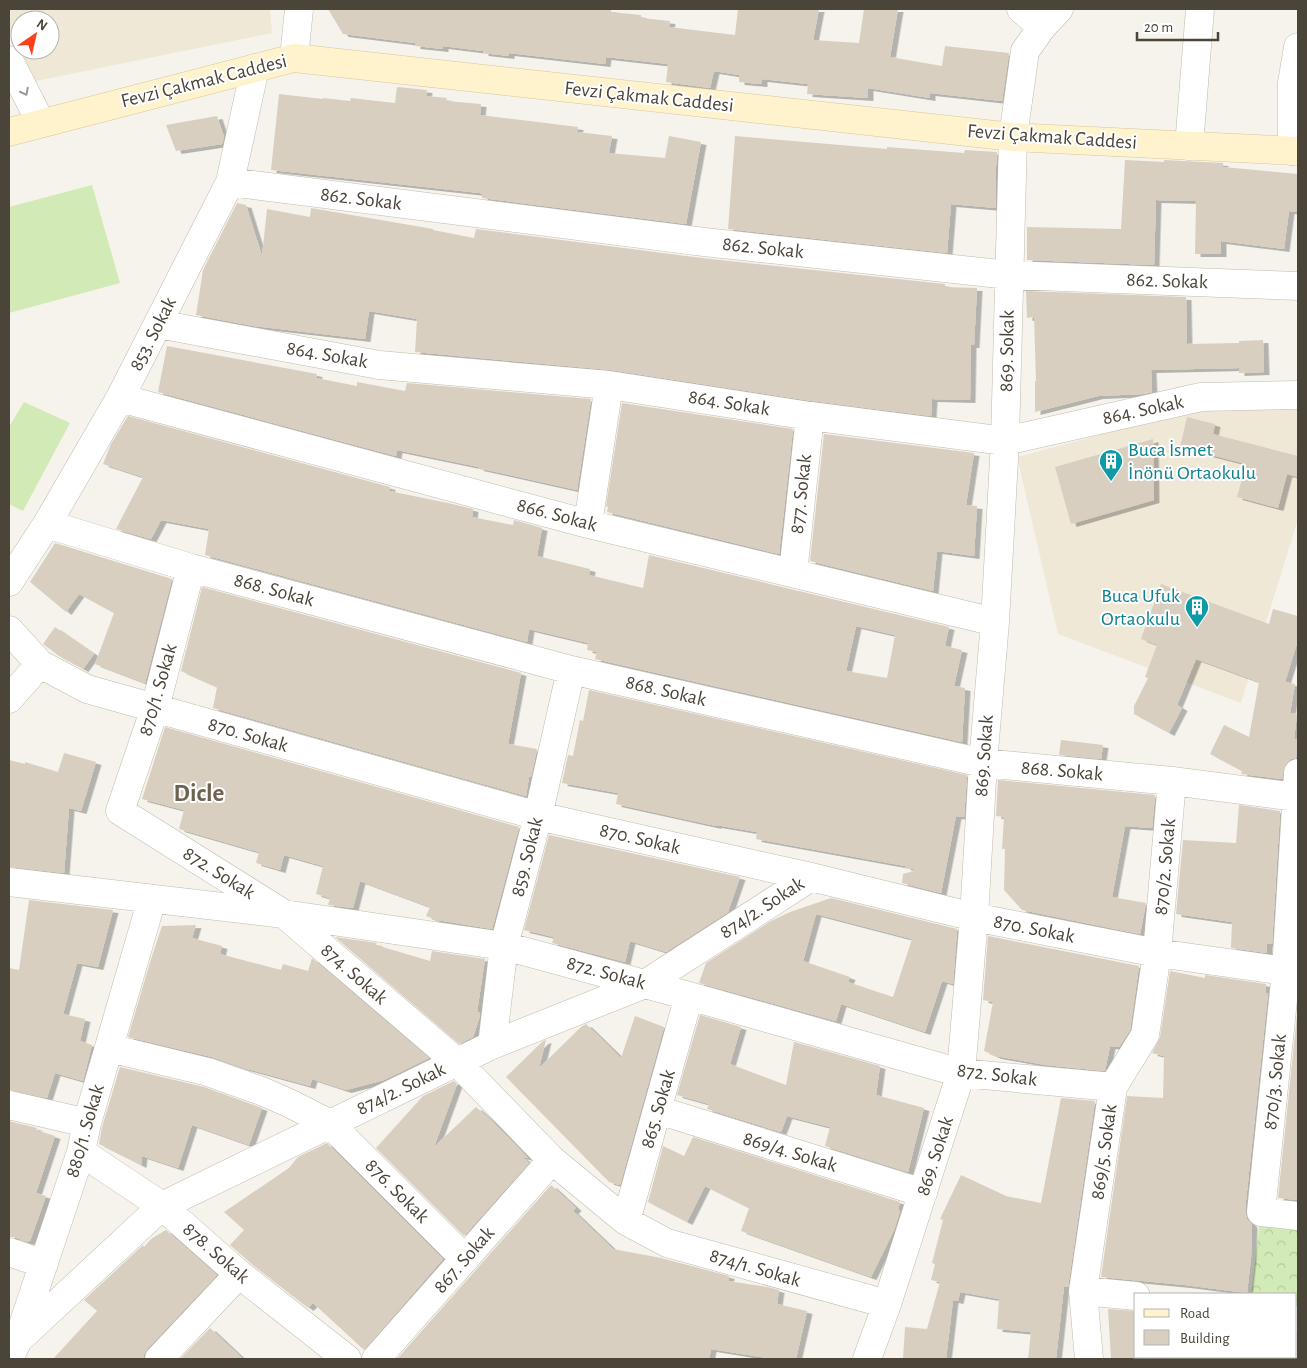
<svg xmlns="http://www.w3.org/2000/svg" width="1307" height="1368" viewBox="0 0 1307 1368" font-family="'Alegreya Sans',sans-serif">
<defs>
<pattern id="forest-crowns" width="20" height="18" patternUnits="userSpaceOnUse" patternTransform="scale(1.25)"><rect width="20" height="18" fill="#d2eab5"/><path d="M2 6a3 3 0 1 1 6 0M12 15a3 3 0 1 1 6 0" fill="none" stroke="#b6ca9c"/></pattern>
<filter id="shadow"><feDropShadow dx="5.5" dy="3" stdDeviation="0" flood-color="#0004"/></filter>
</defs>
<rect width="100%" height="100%" fill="#f6f3ec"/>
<path fill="#efe8d6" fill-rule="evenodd" d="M9,9H270L272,33L36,81L9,30ZM20,20H50V50H20Z
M1212,405L1298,410V519L1241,703L1058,634L1017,457Z"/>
<path fill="url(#forest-crowns)" d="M1261,1212L1298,1216V1320H1296V1294H1251Z"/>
<path fill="#d2eab5" d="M92,185L120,283L9,313V207Z
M24,402L70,423L23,511L9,504V427Z"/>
<path fill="#d8cfc1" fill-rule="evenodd" filter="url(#shadow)" d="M328,9H611V12L641,15V18L670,21L669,27L735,35L738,9H819L813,40L859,43L864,9H898L890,57L942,66L945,46L1009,53L1002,101L930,93V98L868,88V98L807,94L808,84L762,79V84L739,82V75L714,71L710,88L666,82L668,64L606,57L605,64L509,53V56L483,53V51L443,46V49L415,46V43L343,34Z
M397,87L427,90L426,96L447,98L446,101L481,104L480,115L578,127L577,132L612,136L609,153L665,158L669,136L701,142L686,224L482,198V194L480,193L271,170L279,94L323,99V98L350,101L351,98L395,103Z
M217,116L224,137L222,144L176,151L166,125Z
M735,136L887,149V147L964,153L965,150L997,152L995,181H996V208L951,204L947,253L728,229Z
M1125,160L1164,162V160L1223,163V167L1298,174V212L1289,211L1284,249L1221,241V254H1195L1196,201L1156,200L1154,265L1027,260V227L1121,229Z
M237,203L246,205L262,256L267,209L310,217L311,208L433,229V230L474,238L476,229L702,258L945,284V287L977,288L974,345H971L970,400L932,399L931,416L812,401L611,370L415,352L417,319L369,311L365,339L254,326L196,315L203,270Z
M1026,291L1186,297L1187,344L1239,343V341L1263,340L1264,372L1239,373V368L1151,370L1152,392L1143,394L1098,396L1035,412V381H1036L1034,317L1027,318Z
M167,346L317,374L316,378L357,386V382L405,391L407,383L591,399L577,490L478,468L479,467L397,450L396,456L158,392Z
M622,403L793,429L779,554L607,512L608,507L606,506Z
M128,416L390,487L389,491L448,503L473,509L472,517L513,525L514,520L542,528L537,556L590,569L589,575L643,588L649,555L949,627L945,646L962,650L954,686L965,688L962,742L595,659L597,652L587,650L588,643L529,629L527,642L205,555L209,529L161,520L151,539L116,529L143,477L103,464L111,444ZM856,626L895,635L887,678L846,671Z
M1187,417L1215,424L1213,434L1298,456V477L1287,474L1278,508L1237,497L1246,464L1180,447Z
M824,434L974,453L966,505L977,506L974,556L937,551L933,591L810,561Z
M1153,439L1154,500L1071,524L1055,467Z
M55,543L172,579L145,683L95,664L114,613L79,594L66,612L30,582Z
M1161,584L1269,624L1273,609L1298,616V640L1285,682L1295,684L1290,713L1297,714L1294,739H1297L1296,758L1291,759L1285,765L1282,779L1241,774L1242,771L1210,754L1224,725L1249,737L1259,682L1196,659L1177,705L1182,708L1169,733L1134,714V706L1148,678L1145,677L1157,645L1141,639Z
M202,587L521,673L508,744L537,749L531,777H529L526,796L213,708L217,687L181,671Z
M55,627L94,654L83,669L59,656L43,644Z
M589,690L967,775L964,817L956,816L941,893L902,883L903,874L917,870L905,867V866L756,839L757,832L716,825V826L616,804L618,793L562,783L568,755L573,756L580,720L583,721Z
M165,727L519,827L492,929L437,920L426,916L430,907L360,881L353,908L328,905L330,898L316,894L323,866L284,855L280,870L256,863L259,852L179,829L184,810L142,799Z
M1061,740L1103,745L1101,759L1059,755Z
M64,753L96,762L81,811L69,808L64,873L9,867V760L25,764V762L58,772Z
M998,780L1155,795L1152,828L1125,826L1112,897L1146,903L1140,934L1022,910L1004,890L1005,849H1002L1004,817L996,816Z
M1239,805L1280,811L1272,944H1267V953L1231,948L1232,922L1176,914L1183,840L1236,843Z
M549,835L740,877L728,912L666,952L630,941L625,962L552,943L554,937L524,930Z
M831,898L957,929L953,984L942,981L925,1032L841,1004L836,1021L699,983L706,963L771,921L790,912ZM816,914L912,939L893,997L848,982L850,977L803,961Z
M29,900L113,910L98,967L77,963L63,1014L85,1019L80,1041L92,1045L83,1081L55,1073L47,1098L9,1090V968L19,970Z
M196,925L192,938L222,946L220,954L281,970L283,964L308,971L312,958L429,1058L384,1080L346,1090L312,1079L310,1086L244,1068L212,1057L128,1037L151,959L162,926Z
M988,936L1139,966L1130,1030L1119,1047L1110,1046L1105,1071L1046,1065L996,1056L984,1051L993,1002L983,1000Z
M335,937L377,943L376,945L430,961L432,951L485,959L477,1012L480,1013L479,1019L473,1037L459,1044Z
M1170,971L1205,978V975L1266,984V993H1268L1245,1210L1247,1219L1252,1225L1251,1258L1247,1293L1185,1285L1101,1277L1127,1096L1163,1098L1164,1056L1152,1053L1160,1037Z
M700,1015L741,1027L730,1064L786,1085L794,1042L880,1066L876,1095L924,1108L908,1172L825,1146L830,1127L787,1116L781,1132L707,1109L709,1104L677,1095Z
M1297,1015H1298V1200L1278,1198Z
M635,1016L664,1027L620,1185L609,1182L506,1077L543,1041L546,1040L539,1068L581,1027L586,1024L621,1058Z
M120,1067L204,1087L262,1108L249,1145L192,1125L178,1168L142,1156L141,1165L99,1144L102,1127Z
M454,1081L457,1084L434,1147L476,1107L493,1122L528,1158L521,1156L529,1163L464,1236L376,1148L423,1096Z
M1061,1098L1095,1101L1068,1287L1064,1286L1056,1359H1028L1031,1332L997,1329L999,1299L960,1292L958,1301L953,1300L946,1359H903L905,1327L927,1329L940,1282L931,1280L935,1264L932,1263L943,1220L940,1219L961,1175L1006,1196L1041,1203Z
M9,1121L37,1128L36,1130L55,1136L36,1193L46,1196L30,1241H29L28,1242L14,1237H9Z
M693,1137L900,1202L898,1210L900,1211L894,1230L871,1277L741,1231L749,1208L705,1186L687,1222L648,1202L663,1146L684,1156Z
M327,1143L443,1259L364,1350L313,1303L308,1308L254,1266L230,1245L244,1230L224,1212L289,1168L298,1157Z
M551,1185L576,1208L573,1211L613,1249L661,1258L729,1276L728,1281L768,1287L779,1290L777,1304L807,1311L796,1359H774L711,1349L709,1359H397Z
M166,1230L217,1275L148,1348L144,1355V1359H53L97,1311L84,1300L143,1245L144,1247L151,1239Z
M1108,1309L1136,1311V1359H1111Z
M210,1328L243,1359H180Z"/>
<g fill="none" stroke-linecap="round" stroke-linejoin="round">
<g stroke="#c2bbae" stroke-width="29">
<path id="minor" d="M1021,9L1042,27
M294,58L299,9
M9,60L41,123
M1189,146L1200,9
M1292,151V83L1298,47
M230,182L704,242L1009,275L1298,286
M158,324L379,365L609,385L810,416L1005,441L1201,397L1298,395
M120,398L588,524L995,622
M47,524L191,568L571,670L983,763L1172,781L1297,797
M588,524L609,385
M191,568L155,708L120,811L284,914L457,1062L552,1160L626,1221L667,1243L887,1304
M793,573L810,416
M9,582L47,524L120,398L230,182L255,68
M9,630L40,664L87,689L538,816L811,877L974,917L1157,953L1286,971L1298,972
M9,699L40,664
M1298,773L1286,971L1261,1212L1298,1216
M9,882L284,914L504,946L689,996L961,1073L1113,1087
M492,1045L504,946L538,816L571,670
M109,1048L208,1072L264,1092L291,1104L330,1124L465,1259
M9,1105L87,1123
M658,1110L923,1193
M81,1152L162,1206L239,1274L347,1359
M626,1221L689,996
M9,1252L44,1264
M1083,1291L1136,1296
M1296,1320H1298
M18,1340L162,1206L492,1045L645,984L811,877
M1190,1357L1191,1359
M9,1359L18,1340L81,1152L87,1123L152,899
M159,1359L239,1274
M376,1359L552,1160
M867,1359L887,1304L961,1073L974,917L983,763L995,622L1005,441L1013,137L1025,51L1042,27L1059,9
M1089,1359L1083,1291L1113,1087L1145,1035L1157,953L1172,781"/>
</g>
<g stroke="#d6c79b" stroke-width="29">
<path id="secondary" d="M9,132L294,58L1013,137L1298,151"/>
</g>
<use href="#minor" stroke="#fff" stroke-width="28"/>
<use href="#secondary" stroke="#fff3cd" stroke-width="28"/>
</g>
<defs><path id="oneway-chevron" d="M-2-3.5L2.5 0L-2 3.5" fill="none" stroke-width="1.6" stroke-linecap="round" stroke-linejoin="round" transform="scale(1.25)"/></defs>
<use stroke="#9c9892" href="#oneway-chevron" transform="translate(25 92) rotate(63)"/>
<defs>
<g id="building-pin" transform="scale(1.25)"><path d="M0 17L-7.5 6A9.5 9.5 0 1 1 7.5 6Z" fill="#0f9aa8" stroke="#fff"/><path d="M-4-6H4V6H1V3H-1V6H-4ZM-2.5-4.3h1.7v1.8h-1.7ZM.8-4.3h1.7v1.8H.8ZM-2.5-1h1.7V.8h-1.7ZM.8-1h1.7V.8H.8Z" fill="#fff"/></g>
</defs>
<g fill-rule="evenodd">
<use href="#building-pin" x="1111" y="461"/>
<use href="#building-pin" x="1197" y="607"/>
</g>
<g text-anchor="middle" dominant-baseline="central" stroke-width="4" stroke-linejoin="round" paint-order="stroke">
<g font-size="20" fill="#4b4439" stroke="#fff">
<text transform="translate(204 81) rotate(-14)">Fevzi Çakmak Caddesi</text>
<text transform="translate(649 97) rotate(6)">Fevzi Çakmak Caddesi</text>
<text transform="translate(1052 137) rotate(4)">Fevzi Çakmak Caddesi</text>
<text transform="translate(361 199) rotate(7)">862. Sokak</text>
<text transform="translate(763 248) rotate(6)">862. Sokak</text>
<text transform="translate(1167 281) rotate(2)">862. Sokak</text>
<text transform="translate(153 334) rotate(-63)">853. Sokak</text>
<text transform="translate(1007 351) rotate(-89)">869. Sokak</text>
<text transform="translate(327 355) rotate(10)">864. Sokak</text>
<text transform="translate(729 403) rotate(9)">864. Sokak</text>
<text transform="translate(1143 410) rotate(-12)">864. Sokak</text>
<text transform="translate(801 494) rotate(-84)">877. Sokak</text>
<text transform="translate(557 515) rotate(15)">866. Sokak</text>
<text transform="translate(274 590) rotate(15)">868. Sokak</text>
<text transform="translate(158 690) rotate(-74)">870/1. Sokak</text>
<text transform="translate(666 691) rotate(13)">868. Sokak</text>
<text transform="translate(248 735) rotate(16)">870. Sokak</text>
<text transform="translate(984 756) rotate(-86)">869. Sokak</text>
<text transform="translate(1062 771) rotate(5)">868. Sokak</text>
<text transform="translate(640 839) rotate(13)">870. Sokak</text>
<text transform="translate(527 857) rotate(-76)">859. Sokak</text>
<text transform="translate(1165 867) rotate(-85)">870/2. Sokak</text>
<text transform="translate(219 873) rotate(32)">872. Sokak</text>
<text transform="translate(762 908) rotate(-33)">874/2. Sokak</text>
<text transform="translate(1034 929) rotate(11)">870. Sokak</text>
<text transform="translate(606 973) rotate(15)">872. Sokak</text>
<text transform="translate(354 974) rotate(41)">874. Sokak</text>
<text transform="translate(997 1075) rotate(7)">872. Sokak</text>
<text transform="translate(1275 1082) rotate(-84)">870/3. Sokak</text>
<text transform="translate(401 1089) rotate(-26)">874/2. Sokak</text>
<text transform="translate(658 1109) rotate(-74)">865. Sokak</text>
<text transform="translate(85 1131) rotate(-74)">880/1. Sokak</text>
<text transform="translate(790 1152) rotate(17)">869/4. Sokak</text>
<text transform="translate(1104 1152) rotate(-82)">869/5. Sokak</text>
<text transform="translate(935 1156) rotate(-72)">869. Sokak</text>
<text transform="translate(397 1191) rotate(45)">876. Sokak</text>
<text transform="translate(216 1253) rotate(41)">878. Sokak</text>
<text transform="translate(464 1260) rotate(-49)">867. Sokak</text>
<text transform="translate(755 1268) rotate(16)">874/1. Sokak</text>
</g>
<g font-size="20" fill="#0d838f" stroke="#fff" text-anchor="start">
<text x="1128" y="450">Buca İsmet<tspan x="1128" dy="23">İnönü Ortaokulu</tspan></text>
<text x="1180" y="596" text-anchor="end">Buca Ufuk<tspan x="1180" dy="23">Ortaokulu</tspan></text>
</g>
<g font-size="25" font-weight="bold" fill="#6e6250" stroke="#fff">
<text x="199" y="793">Dicle</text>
</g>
</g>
<rect width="1307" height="1368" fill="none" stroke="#4b4439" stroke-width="20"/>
<rect x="1134" y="1293" width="162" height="65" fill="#ffffff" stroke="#b7b4b0"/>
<rect x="1144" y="1309" width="25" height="8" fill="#fff3cd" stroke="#b7b4b0"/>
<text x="1180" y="1318" font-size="15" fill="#4b4439">Road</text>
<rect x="1144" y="1330" width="25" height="15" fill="#d8cfc1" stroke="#b7b4b0"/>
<text x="1180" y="1343" font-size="15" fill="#4b4439">Building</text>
<g transform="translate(35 35) rotate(34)"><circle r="24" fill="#ffffff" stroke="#b7b4b0"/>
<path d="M0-4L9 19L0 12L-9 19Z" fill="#fc3f1d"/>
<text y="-8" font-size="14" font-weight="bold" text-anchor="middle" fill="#4b4439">N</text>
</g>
<path d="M1137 32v8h81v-8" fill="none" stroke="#4b4439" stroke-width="2.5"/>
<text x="1144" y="32" font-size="15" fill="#4b4439" stroke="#ffffff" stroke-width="4" paint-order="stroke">20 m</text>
</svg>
